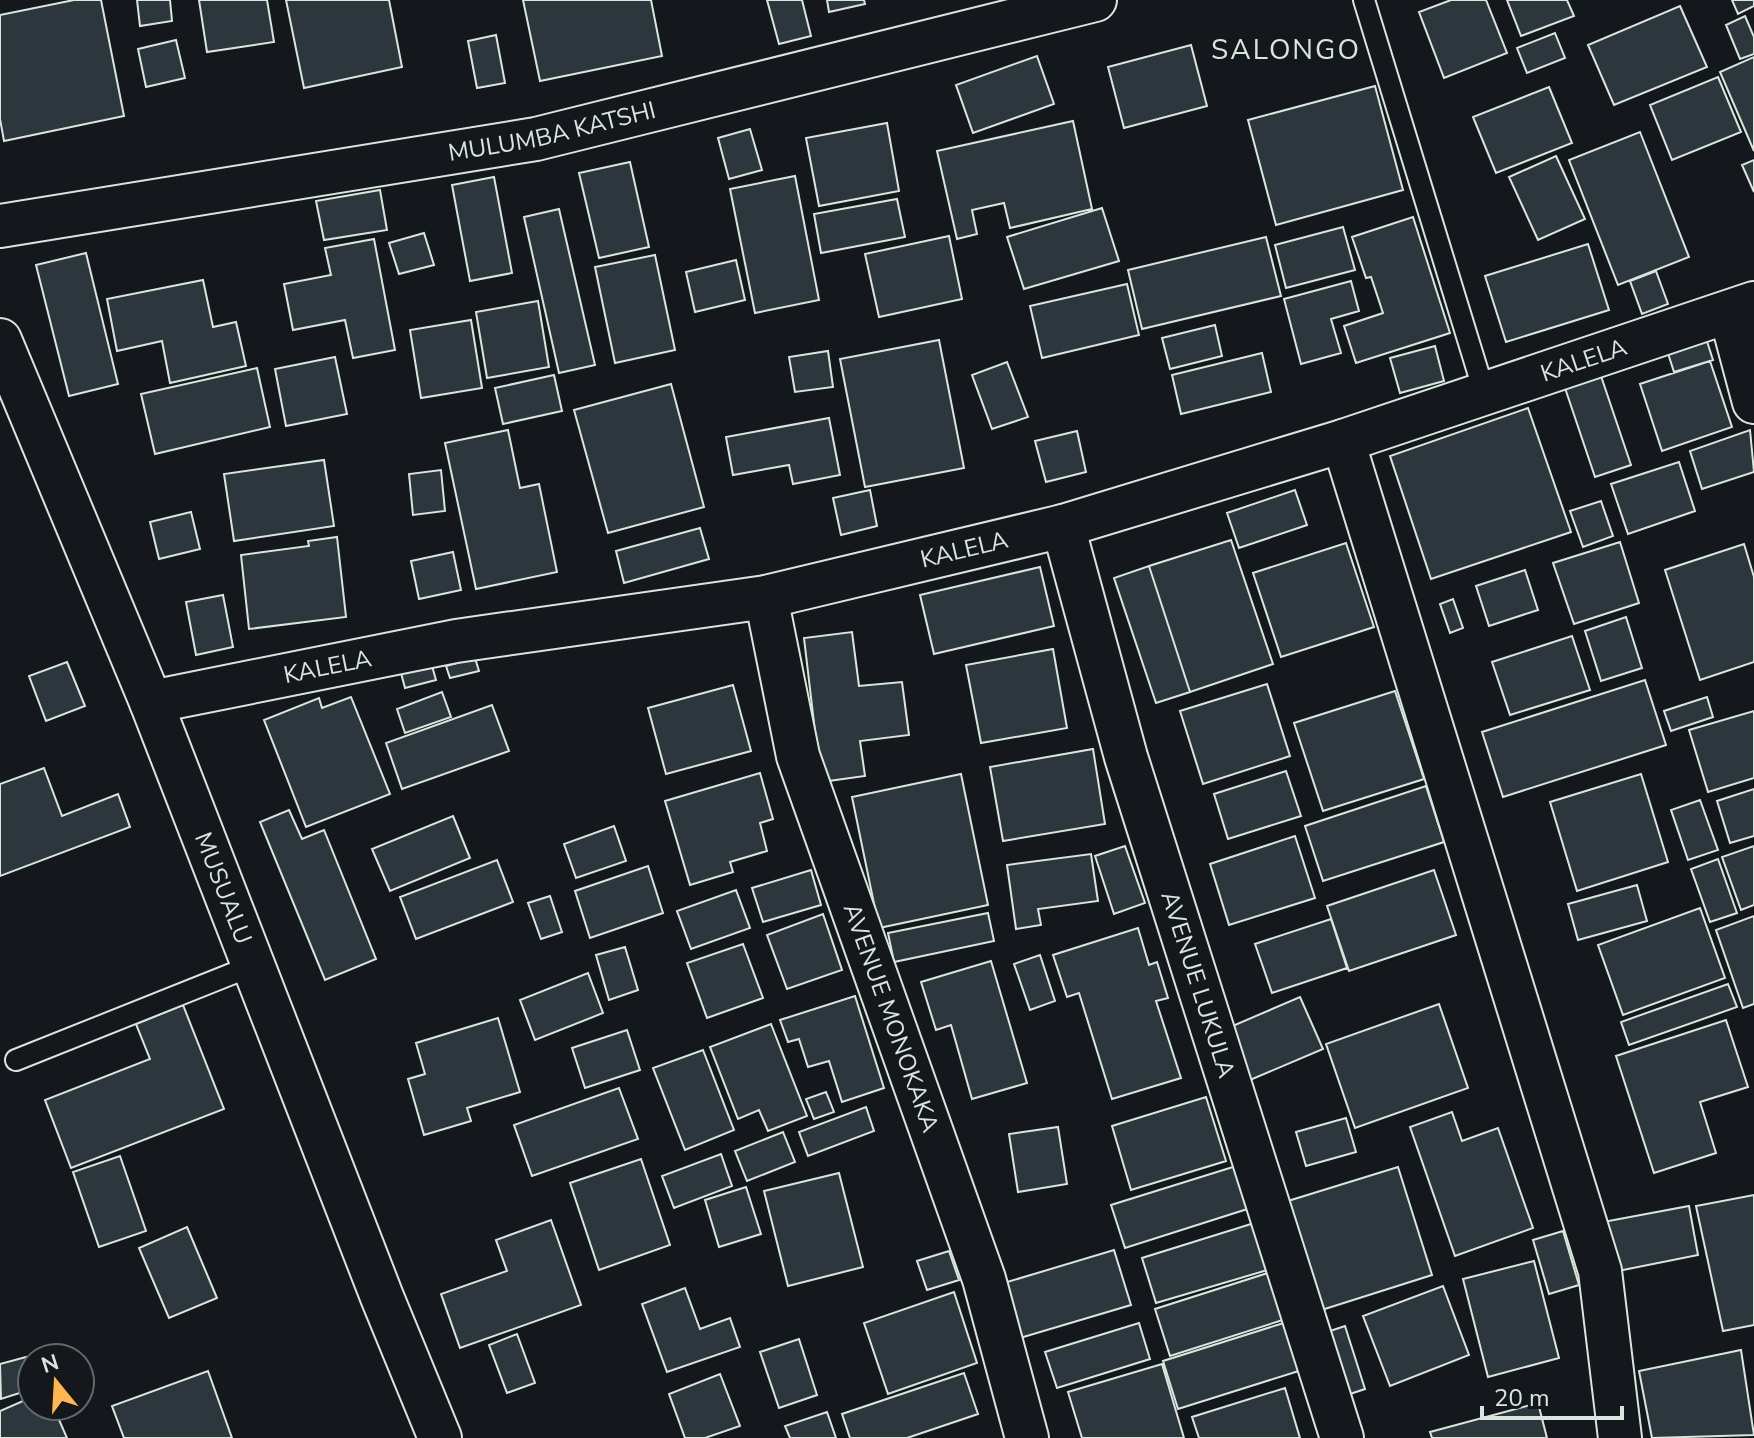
<svg xmlns="http://www.w3.org/2000/svg" width="1754" height="1438" viewBox="0 0 1754 1438" font-family="'Nunito Sans',sans-serif">
<rect width="100%" height="100%" fill="#14181c"/>
<path fill="#2c363c" stroke="#d8e6dc" stroke-width="2" d="M74,0H101L124,116L4,141L0,119V15Z
M137,0H170L172,21L140,26Z
M199,0H267L274,42L207,52Z
M286,0H389L402,67L304,88Z
M523,0H651L662,56L540,81Z
M767,0H802L811,36L779,44Z
M827,0H864L865,4L829,12Z
M1451,0H1486L1507,53L1444,78L1419,12Z
M1507,0H1567L1574,16L1521,36Z
M1732,0H1754V6L1738,14Z
M1680,6L1707,67L1614,105L1588,45Z
M1745,16L1754,37V54L1740,59L1726,25Z
M1555,33L1565,58L1527,73L1517,48Z
M496,35L505,83L477,88L468,41Z
M176,40L185,78L146,87L138,49Z
M1191,45L1207,106L1124,128L1108,67Z
M1037,56L1054,104L973,133L956,85Z
M1754,57V151L1720,72Z
M1718,77L1741,132L1672,160L1650,105Z
M1375,86L1403,190L1276,225L1248,120Z
M1549,87L1572,143L1496,173L1473,117Z
M1073,121L1092,209L1010,228L1004,203L972,210L977,234L957,239L937,151Z
M887,123L899,191L819,206L806,138Z
M750,129L762,170L729,179L718,138Z
M1640,132L1689,257L1618,285L1569,160Z
M1556,156L1585,219L1538,240L1509,177Z
M1754,160V192L1742,165Z
M630,162L649,247L599,258L579,173Z
M795,176L819,300L755,313L730,189Z
M494,177L512,273L470,281L452,185Z
M380,190L387,230L324,240L316,201Z
M897,199L905,237L821,253L814,214Z
M1102,208L1119,261L1024,289L1007,237Z
M559,209L595,365L559,373L524,217Z
M1413,217L1450,333L1356,363L1344,326L1383,313L1371,277L1366,278L1352,237Z
M1343,227L1355,270L1286,288L1275,245Z
M424,233L434,265L399,274L389,243Z
M949,236L962,299L879,317L865,254Z
M1266,237L1281,296L1142,329L1128,270Z
M374,239L395,350L353,358L345,320L293,330L284,284L331,275L325,248Z
M1588,244L1609,310L1506,342L1485,276Z
M86,253L118,384L69,396L36,265Z
M655,255L675,350L615,363L595,267Z
M736,260L745,300L695,312L686,272Z
M1656,271L1668,304L1642,314L1630,281Z
M203,280L213,327L236,322L246,366L170,383L162,341L117,351L107,299Z
M1351,281L1359,311L1331,319L1341,353L1301,364L1284,299Z
M1127,284L1139,335L1042,358L1030,306Z
M538,301L549,367L487,378L476,312Z
M471,320L482,388L421,398L410,330Z
M1215,325L1222,356L1170,369L1162,338Z
M1704,332L1713,360L1674,372L1665,344Z
M939,340L964,468L865,487L840,359Z
M1435,346L1444,381L1400,393L1390,358Z
M828,351L833,387L795,392L789,357Z
M1262,353L1271,392L1181,414L1172,375Z
M335,357L347,414L286,426L275,369Z
M1710,361L1732,427L1662,451L1640,384Z
M1007,362L1028,417L992,429L972,375Z
M257,368L270,427L155,454L141,394Z
M554,375L562,411L503,424L495,388Z
M1601,376L1631,465L1595,477L1565,388Z
M671,384L704,507L608,533L574,410Z
M1528,408L1571,532L1431,579L1390,456Z
M829,418L840,475L793,484L789,465L733,475L726,437Z
M508,430L520,488L539,484L557,572L476,589L445,443Z
M1750,430L1754,472L1702,489L1690,451Z
M1077,431L1086,472L1046,482L1035,441Z
M324,460L334,526L234,541L224,474Z
M1679,462L1695,511L1628,534L1611,484Z
M441,470L445,511L413,515L409,474Z
M870,490L877,526L841,535L833,498Z
M1295,490L1307,525L1239,548L1227,513Z
M1601,501L1613,536L1583,547L1570,511Z
M191,512L200,549L159,559L150,522Z
M700,528L709,559L624,583L616,551Z
M337,537L346,617L249,629L241,555L309,546L308,541Z
M1231,540L1273,664L1190,692L1149,566Z
M1620,542L1639,603L1574,624L1553,563Z
M1346,543L1374,627L1281,657L1253,573Z
M1744,544L1754,577V662L1700,680L1665,570Z
M453,552L461,590L419,599L411,561Z
M1149,566L1190,692L1156,703L1114,578Z
M1040,567L1054,626L934,654L920,595Z
M1525,570L1538,610L1489,626L1476,586Z
M223,595L233,647L196,655L186,602Z
M1453,599L1463,628L1450,633L1440,604Z
M1626,617L1642,668L1601,681L1585,631Z
M852,632L859,686L902,682L909,735L860,741L865,776L821,782L804,638Z
M1572,636L1590,690L1510,715L1492,662Z
M1053,649L1067,728L981,743L966,665Z
M475,658L479,671L450,678L446,666Z
M67,662L85,706L46,721L29,676Z
M432,666L436,680L405,688L401,673Z
M1645,680L1666,745L1503,797L1482,732Z
M1267,684L1290,756L1203,784L1180,711Z
M733,685L751,751L666,774L648,708Z
M1395,691L1424,779L1323,811L1294,723Z
M442,692L451,717L405,733L397,709Z
M351,697L390,794L306,827L264,720L319,698L322,708Z
M1707,697L1713,717L1671,731L1664,711Z
M492,705L509,751L402,789L386,743Z
M1754,711V778L1708,792L1689,730Z
M1093,749L1105,824L1003,841L990,767Z
M44,768L62,816L118,794L130,827L0,876V784Z
M1286,771L1301,816L1228,839L1214,794Z
M760,773L773,819L760,823L767,851L730,862L733,872L690,885L665,801Z
M961,774L988,905L879,928L852,797Z
M1641,774L1668,862L1577,891L1550,802Z
M1426,786L1444,842L1323,881L1305,826Z
M1754,789V836L1730,843L1717,801Z
M1700,800L1718,850L1688,860L1671,810Z
M289,810L302,839L324,830L376,959L325,980L260,822Z
M453,816L470,858L390,891L372,849Z
M614,826L626,861L576,878L564,844Z
M1295,836L1315,898L1229,925L1210,864Z
M1125,846L1145,903L1114,914L1095,856Z
M1754,846V905L1741,910L1722,857Z
M1091,854L1098,901L1038,909L1041,925L1016,929L1007,865Z
M1718,859L1737,913L1710,922L1691,869Z
M497,860L513,902L416,939L400,897Z
M648,866L663,913L590,938L575,891Z
M811,870L821,905L763,922L752,888Z
M1434,870L1456,935L1349,971L1327,906Z
M1637,885L1647,921L1578,940L1568,904Z
M736,890L750,928L691,949L677,911Z
M550,896L562,932L541,939L528,903Z
M1700,908L1725,978L1623,1015L1598,945Z
M988,913L994,941L894,962L888,933Z
M823,914L842,970L787,989L767,935Z
M1754,916V1004L1743,1008L1716,930Z
M1331,919L1347,968L1272,993L1255,944Z
M1138,928L1149,965L1157,962L1168,998L1156,1001L1181,1078L1112,1099L1079,993L1067,997L1053,955Z
M743,944L763,998L707,1018L687,963Z
M625,947L638,990L609,1000L596,955Z
M1040,955L1055,1001L1030,1010L1014,964Z
M991,961L1027,1083L972,1099L951,1025L936,1030L921,982Z
M588,973L603,1013L535,1040L520,1000Z
M1728,984L1737,1007L1629,1045L1621,1022Z
M855,996L884,1088L842,1102L829,1061L808,1067L799,1039L788,1042L780,1020Z
M1300,997L1323,1049L1243,1083L1221,1031Z
M1439,1004L1468,1088L1355,1128L1326,1044Z
M183,1005L224,1109L71,1168L45,1100L150,1059L136,1024Z
M498,1018L520,1092L467,1108L471,1121L424,1135L408,1079L425,1074L416,1043Z
M1726,1020L1748,1087L1700,1102L1716,1153L1654,1173L1616,1056Z
M771,1024L807,1116L768,1131L759,1110L738,1119L710,1047Z
M627,1030L640,1070L585,1088L572,1048Z
M703,1050L734,1130L685,1150L653,1068Z
M619,1088L638,1139L532,1176L514,1125Z
M826,1092L834,1112L814,1119L806,1099Z
M1206,1097L1226,1161L1131,1190L1112,1126Z
M866,1107L874,1131L808,1156L799,1132Z
M1452,1112L1462,1141L1498,1128L1533,1228L1455,1256L1410,1127Z
M1346,1118L1356,1152L1306,1166L1296,1132Z
M1058,1127L1067,1184L1018,1192L1009,1134Z
M783,1132L795,1162L747,1181L735,1151Z
M721,1154L732,1186L674,1208L662,1176Z
M120,1156L146,1231L99,1247L73,1172Z
M641,1159L670,1245L599,1270L570,1183Z
M1249,1162L1263,1204L1125,1248L1111,1205Z
M1398,1167L1432,1275L1309,1314L1275,1205Z
M839,1173L863,1267L788,1286L764,1191Z
M746,1187L761,1234L719,1247L705,1200Z
M1754,1195V1325L1723,1331L1696,1206Z
M1689,1206L1698,1255L1613,1272L1603,1222Z
M1267,1219L1281,1266L1156,1303L1142,1258Z
M551,1220L581,1305L460,1348L441,1294L507,1271L496,1240Z
M187,1227L217,1298L169,1318L139,1248Z
M1563,1231L1579,1285L1549,1294L1533,1240Z
M1114,1250L1131,1305L1020,1338L1004,1283Z
M949,1251L959,1280L927,1290L917,1261Z
M1534,1261L1559,1358L1488,1377L1463,1279Z
M1274,1271L1289,1318L1170,1356L1155,1309Z
M1443,1286L1469,1355L1390,1386L1363,1316Z
M685,1288L700,1329L730,1318L740,1347L667,1372L642,1304Z
M954,1292L977,1363L888,1394L864,1323Z
M1290,1321L1305,1369L1178,1409L1163,1361Z
M1139,1323L1150,1359L1057,1388L1045,1352Z
M1345,1326L1365,1389L1332,1400L1312,1337Z
M517,1334L535,1383L507,1393L489,1345Z
M799,1339L817,1395L779,1408L760,1352Z
M1741,1350L1754,1435L1652,1438L1639,1371Z
M26,1357L32,1389L1,1399L0,1364Z
M1162,1364L1184,1438H1082L1068,1392Z
M208,1371L232,1438H124L112,1406Z
M964,1373L978,1414L907,1438H850L842,1414Z
M720,1374L740,1426L705,1438H685L669,1394Z
M1285,1388L1300,1438H1199L1192,1417Z
M32,1397V1406H53L67,1438H0V1411Z
M1538,1403L1547,1438H1432L1430,1432Z
M827,1412L836,1438H790L785,1426Z"/>
<g fill="none" stroke-linecap="round" stroke-linejoin="round">
<g stroke="#d8e6dc" stroke-width="24">
<path id="lane" d="M1364,0L1485,395
M16,1060L254,965"/>
</g>
<g stroke="#d8e6dc" stroke-width="46">
<g id="street">
<path id="s1" d="M0,226L536,139L1095,0"/>
<path d="M1730,312L1754,402"/>
<path id="s2" d="M0,340L151,702L382,1297L440,1438"/>
<path d="M1343,441L1600,1271L1620,1438"/>
<path id="s3" d="M1063,526L1126,757L1342,1438"/>
<path id="s4" d="M766,597L798,756L984,1279L1027,1438"/>
<path id="s5" d="M151,702L456,641L766,597L1063,526L1343,441L1754,303"/>
</g>
</g>
<use href="#lane" stroke="#14181c" stroke-width="20"/>
<use href="#street" stroke="#14181c" stroke-width="42"/>
</g>
<g text-anchor="middle" dominant-baseline="central" stroke-width="6" stroke-linejoin="round" paint-order="stroke">
<g font-size="24" fill="#d8e6dc" stroke="#14181c">
<text stroke="none"><textPath href="#s1" startOffset="560">MULUMBA KATSHI</textPath></text>
<text stroke="none"><textPath href="#s5" startOffset="1476">KALELA</textPath></text>
<text stroke="none"><textPath href="#s5" startOffset="828">KALELA</textPath></text>
<text stroke="none"><textPath href="#s5" startOffset="180">KALELA</textPath></text>
<text stroke="none"><textPath href="#s2" startOffset="592">MUSUALU</textPath></text>
<text stroke="none"><textPath href="#s3" startOffset="478">AVENUE LUKULA</textPath></text>
<text stroke="none"><textPath href="#s4" startOffset="440">AVENUE MONOKAKA</textPath></text>
</g>
<g font-size="28" letter-spacing="2" fill="#d8e6dc" stroke="#14181c">
<text x="1286" y="50">SALONGO</text>
</g>
</g>
<g transform="translate(56 1382) rotate(342)"><circle r="38" fill="#14181c" stroke="#626a69" stroke-width="2"/>
<path d="M0-6L14 30L0 20L-14 30Z" fill="#ffb74d"/>
<text y="-12" font-size="22" font-weight="bold" text-anchor="middle" fill="#d8e6dc">N</text>
</g>
<path d="M1482 1406v12h140v-12" fill="none" stroke="#d8e6dc" stroke-width="4"/>
<text x="1494" y="1406" font-size="24" fill="#d8e6dc" stroke="#14181c" stroke-width="6" paint-order="stroke">20 m</text>
</svg>
